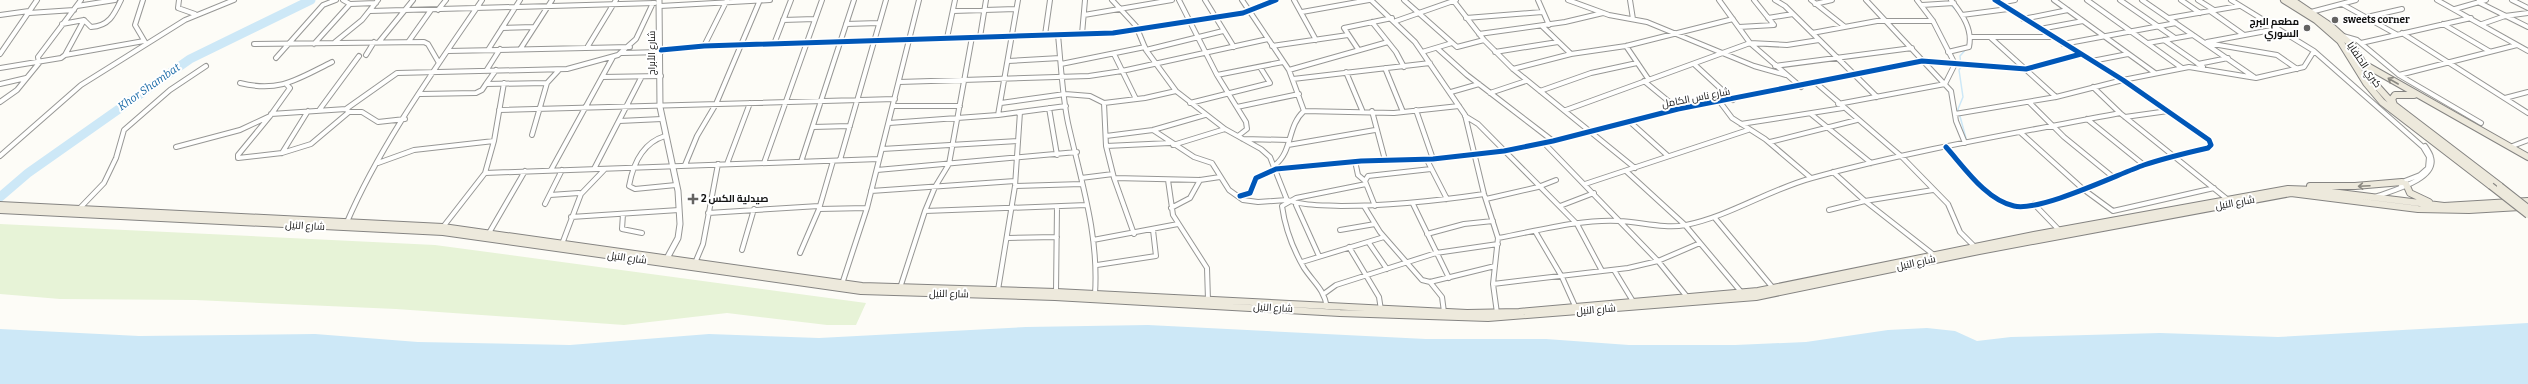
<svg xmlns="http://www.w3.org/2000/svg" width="2528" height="384" viewBox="0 0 2528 384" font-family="Bitter,Cairo,serif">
<rect width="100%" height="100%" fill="#fdfcf7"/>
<path fill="#e7f3d7" d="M0,224L435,245L866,303L856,325H827L727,313L624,325L396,309L195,300L60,299L0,294Z"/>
<path fill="#cde8f7" d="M2528,323V384H0V329L139,336L315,334L418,342L570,345L709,334L819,338L1026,327L1148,325L1426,339H1546L1629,345H1735L1806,342L1888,330L1927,328L1955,331L1977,341L2011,337L2160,333L2278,337Z"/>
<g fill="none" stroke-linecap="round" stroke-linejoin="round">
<path stroke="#cde8f7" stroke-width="1.5" d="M1950,4L1956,10
M1967,48L1960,56L1961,67L1959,70L1963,97L1958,109L1967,142"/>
<path stroke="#cde8f7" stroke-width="9" d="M0,197L28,173L190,59L311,0"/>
<g stroke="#979795" stroke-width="6">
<path id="minor" d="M143,0L135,25L145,42
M179,0L178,8L195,14
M343,0L350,4L376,3
M1112,0L1136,26L1146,50L1176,91L1225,129L1261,149L1270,157L1287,200C1305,206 1322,205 1341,206C1390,206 1436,201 1484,194
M1179,0L1217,75L1246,122L1247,129L1238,136
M1205,0L1234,47
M1242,0L1289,70L1304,111
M1294,0L1316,40
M1371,0L1415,42L1465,115L1484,194L1498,238L1493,284L1497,313
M1404,0L1457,47L1484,40
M1453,0L1484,40L1513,69L1635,168
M1538,0L1549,25
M1568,0L1609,15L1647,22L1754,66L1786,75
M1630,0L1633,19
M1719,0L1750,43L1801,87
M1775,0L1785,6L1877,97
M1811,0L1844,26
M1866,0L1951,91L1956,121L1965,143
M1917,0L1933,21L1955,64L1945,84
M2054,0L2155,73
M2087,0L2182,68
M2120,0L2175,38
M2142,0L2254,77
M2181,0L2200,13
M2198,0L2214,10
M2231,0L2314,51L2423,147L2429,157L2428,168L2420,175L2402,182L2401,186
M2437,0L2528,51
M2512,0L2528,8
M2478,2L2528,27
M1999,3L2015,0
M1815,4L1832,0
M2342,4L2396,34
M1922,5L1954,3
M77,6L115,0
M660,6L770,0
M2455,9L2486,0
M438,10L446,0
M370,11L655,3
M953,11L1016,9
M2210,11L2244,35
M1302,12L1369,0
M2311,12L2356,0
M29,13L74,10
M0,15L29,11
M1084,15L1172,0
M1962,15L2008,9
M2367,17L2402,9
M1466,18L1542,12
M1768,18L1793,14
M2169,18L2239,6
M2023,19L2068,10
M783,20L815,19
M1396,21L1456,0
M1372,22L1396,52L1404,67
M62,24L84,20L91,27C109,26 114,15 121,0
M846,24L879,23
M2443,24L2489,51
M2482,24L2505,16L2528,13
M1542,26L1571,54
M1739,27L1774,25L1754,0
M502,28L534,27
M2040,29L2083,21
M1812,33L1877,21H1933
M2402,33L2528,113
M1082,34L1085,0
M1479,34L1565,22L1603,13
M1045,35L1050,0
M1058,35C1061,64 1062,94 1068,123C1081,181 1099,234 1095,294
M2343,36L2357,40L2399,75L2481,123
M980,37L986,0
M1971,37H2051
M947,38L955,0
M1991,38L2056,97
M2164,40L2203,67
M409,41L431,10
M335,42L362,20L378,0
M379,42L413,0
M2207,42L2277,29
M2148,43L2193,35
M2207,43L2277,55L2297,69
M2361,43L2471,18
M254,44L424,42L428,44L439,63
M314,44L350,4
M774,44L791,0
M2063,44L2176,23
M588,46L616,0
M704,46L727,0
M1272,46L1348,35
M1626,46L1649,80
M521,48L552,0
M1437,48L1467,75L1553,141
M1358,49L1344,28L1392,18
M488,50L520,0
M661,50L704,46L1113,33L1243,13L1276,0
M1146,50L1223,31
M448,51L630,47
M1422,52L1452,43
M1495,52L1558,42
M1948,52L1969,47C1973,29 1962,14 1951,0
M623,53L661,52
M0,54L37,0
M1114,54L1136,99
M65,55L144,41
M366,55L374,42
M276,58L323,5L336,0
M1008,61L1060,58
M2092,61L2128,54
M1061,64L1145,47
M1694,64L1733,100
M2198,64L2228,58
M1775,66L1912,48
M0,68L61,58L65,55L84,20
M1385,68L1403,112
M1513,69L1571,54L1626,46L1733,19
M496,70L486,84L547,83
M1289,70L1388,42
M486,71L500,49
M1346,72L1362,110
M1217,75L1283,62
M2399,75L2517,45
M602,77L661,76
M1293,79L1430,63
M1644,81L1678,109
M899,82L1089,76L1122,71L1268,39
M1815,82L1902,157L1948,204L1960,232L1975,247
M240,83C279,93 298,79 332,62
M0,84L26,78
M2093,87L2120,113L2227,199
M1540,91L1591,73L1637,63
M1451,92L1479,84
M1490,93L1526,81
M421,94L476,93L482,90L486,84
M2505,98L2528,92
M0,102L17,90L39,63L38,57L81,0
M1720,102L1732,118L1765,139L1811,178
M2029,102L2064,137L2113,177
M1001,103L1065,94L1090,96L1104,103L1145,98L1176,91
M1104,103L1106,146L1114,178L1134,234
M1190,103L1270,83L1260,67
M1838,104L1945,84
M893,106H960
M1237,107L1299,94
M1049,108L1057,155
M320,109L359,56
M346,109L397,73L567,69L618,55L636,39L653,3
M499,110L895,99
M1416,110L1433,159
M1566,110L1750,43L1787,45L1819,40
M1372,111L1385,160
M271,114L346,109L349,112H362L378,122L405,119
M1811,114L1871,163
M1955,114L2056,97L2123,80L2189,67L2256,78L2304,67L2314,51
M998,115L1066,106
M270,116L238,155V158L282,153L311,144L349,112
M1465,116L1478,124L1577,224L1602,271
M2125,117L2168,111
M2087,119L2144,165
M619,121L662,119
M1629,121L1668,156
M889,123L998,115L1018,0
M1741,124L1843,108
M813,127L850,126
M1153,130L1194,157L1212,163L1229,190L1243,200L1258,202L1287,200
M2021,133L2083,189L2113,211L2214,188
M532,135L547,83L559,70
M665,136C642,143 633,164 629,186L635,189L676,185
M1106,136L1153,130L1205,115
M1243,139L1289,140
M1770,142L1857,120
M1544,143L1658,261L1688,298
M1173,145L1225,129
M1288,145L1375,130
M1106,146L1170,143
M176,147L240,130L270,116L290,88L287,85
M1946,147C1964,167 1986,200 2014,206C2040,212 2116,175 2144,165C2165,158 2186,153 2208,148L2211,145L2209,140L2123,80L1995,0
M2510,147L2528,140
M882,149L1018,141
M282,153L308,111
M0,156L81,85L185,20L234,0
M840,160L886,0
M1427,160L1447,199
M1355,161L1358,175L1365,181
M801,162L854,0
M378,163L414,150L494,141
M764,163L822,0
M727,164L750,103
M685,165L697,136L716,104L760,0
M1275,165C1293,151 1287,126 1304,111L1394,113L1459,106
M594,169L641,78
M551,170L613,57
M877,170L1077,152
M1626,171L1685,225L1742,293
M1833,172L1865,201L1934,255
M485,173L879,159
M1081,178L1113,174
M1114,178L1200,180L1220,177
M1168,180L1173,215L1207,268L1208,300
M1585,184L1748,130
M1015,186L1082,184
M871,191L1015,181
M550,195L579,193
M1240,196L1250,193L1256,178L1276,169L1361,161L1433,159L1504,151L1553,141L1678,109L1922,61L2026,69L2081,54
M2375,197C2390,191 2438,180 2431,157C2430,153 2427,149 2425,146
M1486,199L1538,187L1556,180
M545,204L562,170
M1413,204L1449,278
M2034,204L2060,231
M1296,205L1319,256
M1364,206L1380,232L1422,280L1430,282L1495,266
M1375,206L1365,181L1368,176L1431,169
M1560,206L1594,193
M1171,208L1190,198L1200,180
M79,209L104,183L116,158L124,130L170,90L206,66
M819,209L867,208
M1829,210L1865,201L1933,190
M925,211L1087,205
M708,213L819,206
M623,214L622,229L642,233
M571,217L679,210
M1714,217L1773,288
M347,222C380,145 435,69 482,0
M443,227L485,173L494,141L504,83
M1340,230L1375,224
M1535,231L1562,277L1575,306
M489,233L525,171
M1427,234L1464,224L1493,221
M1008,238L1057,237
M1498,238C1537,231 1579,219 1619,221C1641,222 1664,229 1686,225C1730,216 1768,190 1812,178C1913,150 2017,133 2120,113
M1093,240L1178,224
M1369,243L1387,269
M562,244L581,194L605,169
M1349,247L1379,297L1381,310
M742,250L754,209
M800,253L819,209L833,161
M1302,262L1384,237
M695,263L703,244L718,164
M1097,265L1156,256L1153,230
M1614,270L1634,303
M1430,282L1442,297L1444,312
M842,284L867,208L919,0
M1493,284L1628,268L1658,261L1700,243
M900,288L925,211L935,187L949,164L972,37
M998,290L1015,186L1020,112
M1056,292L1057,207
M1325,293L1336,285L1436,253L1498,244
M1327,307C1324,289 1314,283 1304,268C1293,249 1285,228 1282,206L1296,198L1366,184"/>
</g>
<g stroke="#979795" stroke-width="7">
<path id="tertiary" d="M659,0L660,107L678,191L680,224L678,238L665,262"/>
</g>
<g stroke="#858482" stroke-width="8">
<path id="primary" d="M2284,0L2316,20L2340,41L2366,83L2382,102L2491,186
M2292,0L2332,27L2353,46L2375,84L2394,105L2500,186
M2364,64L2528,157
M2394,105L2392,99L2395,95H2414
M2406,184L2410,193L2429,202
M2310,186H2355L2402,182
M0,205L443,227L862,286L1056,292L1467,313L1519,312L1758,291L2034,235L2288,189L2315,190L2444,206L2528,201
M0,210L443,232L861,291L1055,297L1340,313L1488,318L1756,297L1979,251L2291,193L2418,209L2469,210L2520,207"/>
</g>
<use href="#minor" stroke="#fffffe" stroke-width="4"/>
<use href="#tertiary" stroke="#fffffe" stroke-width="5"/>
<use href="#primary" stroke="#ede9dc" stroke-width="6"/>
<g stroke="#858482" stroke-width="8" stroke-linecap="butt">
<path id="primary-bridge" d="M2491,186L2528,215
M2500,186L2528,208"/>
</g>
<use href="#primary-bridge" stroke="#ede9dc" stroke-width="6"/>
<g stroke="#fff" stroke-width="8">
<path id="cycleway" d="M661,50L704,46L1113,33L1243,13L1276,0
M1946,147C1964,167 1986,200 2014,206C2040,212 2116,175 2144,165C2165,158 2186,153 2208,148L2211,145L2209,140L2123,80L1995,0
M1240,196L1250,193L1256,178L1276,169L1361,161L1433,159L1504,151L1553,141L1678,109L1922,61L2026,69L2081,54"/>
</g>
<use href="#cycleway" stroke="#0057b8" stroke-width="5"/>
</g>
<defs><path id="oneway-shaft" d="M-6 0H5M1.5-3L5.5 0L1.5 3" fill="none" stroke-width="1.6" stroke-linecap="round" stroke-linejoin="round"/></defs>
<g stroke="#8a8881">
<use href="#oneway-shaft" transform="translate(2393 81) rotate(-150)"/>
<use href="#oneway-shaft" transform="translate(2364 186) rotate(177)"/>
</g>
<g fill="#646362" stroke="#fff" stroke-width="1.5">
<circle cx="2335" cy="20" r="4"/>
<circle cx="2307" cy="28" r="4"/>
<path d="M691 193h4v4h4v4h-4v4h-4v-4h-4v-4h4z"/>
</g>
<g text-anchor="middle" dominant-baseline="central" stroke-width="4" stroke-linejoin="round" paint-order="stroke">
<g font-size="10" font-weight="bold" fill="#111" stroke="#fff" text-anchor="start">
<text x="2343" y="20">sweets corner</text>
<text x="2299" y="22" text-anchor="end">مطعم البرج<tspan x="2299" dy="12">السوري</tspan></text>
<text x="701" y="199">صيدلية الكس 2</text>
</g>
<g font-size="10" fill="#111" stroke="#fff">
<text transform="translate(652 53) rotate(-90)">شارع الأبراج</text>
<text transform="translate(2364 65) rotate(56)">كبري الحلفايا</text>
<text transform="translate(1696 98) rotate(-11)">شارع ناس الكامل</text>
<text transform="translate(2235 203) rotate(-10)">شارع النيل</text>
<text transform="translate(305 226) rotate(3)">شارع النيل</text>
<text transform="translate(627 258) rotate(8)">شارع النيل</text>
<text transform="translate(1916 263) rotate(-12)">شارع النيل</text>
<text transform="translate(949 294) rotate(1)">شارع النيل</text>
<text transform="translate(1273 308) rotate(3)">شارع النيل</text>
<text transform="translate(1596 310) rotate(-5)">شارع النيل</text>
</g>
<g font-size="11" font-style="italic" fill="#1768a6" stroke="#fff">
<text transform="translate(149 87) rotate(-35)">Khor Shambat</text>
</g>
</g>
</svg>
